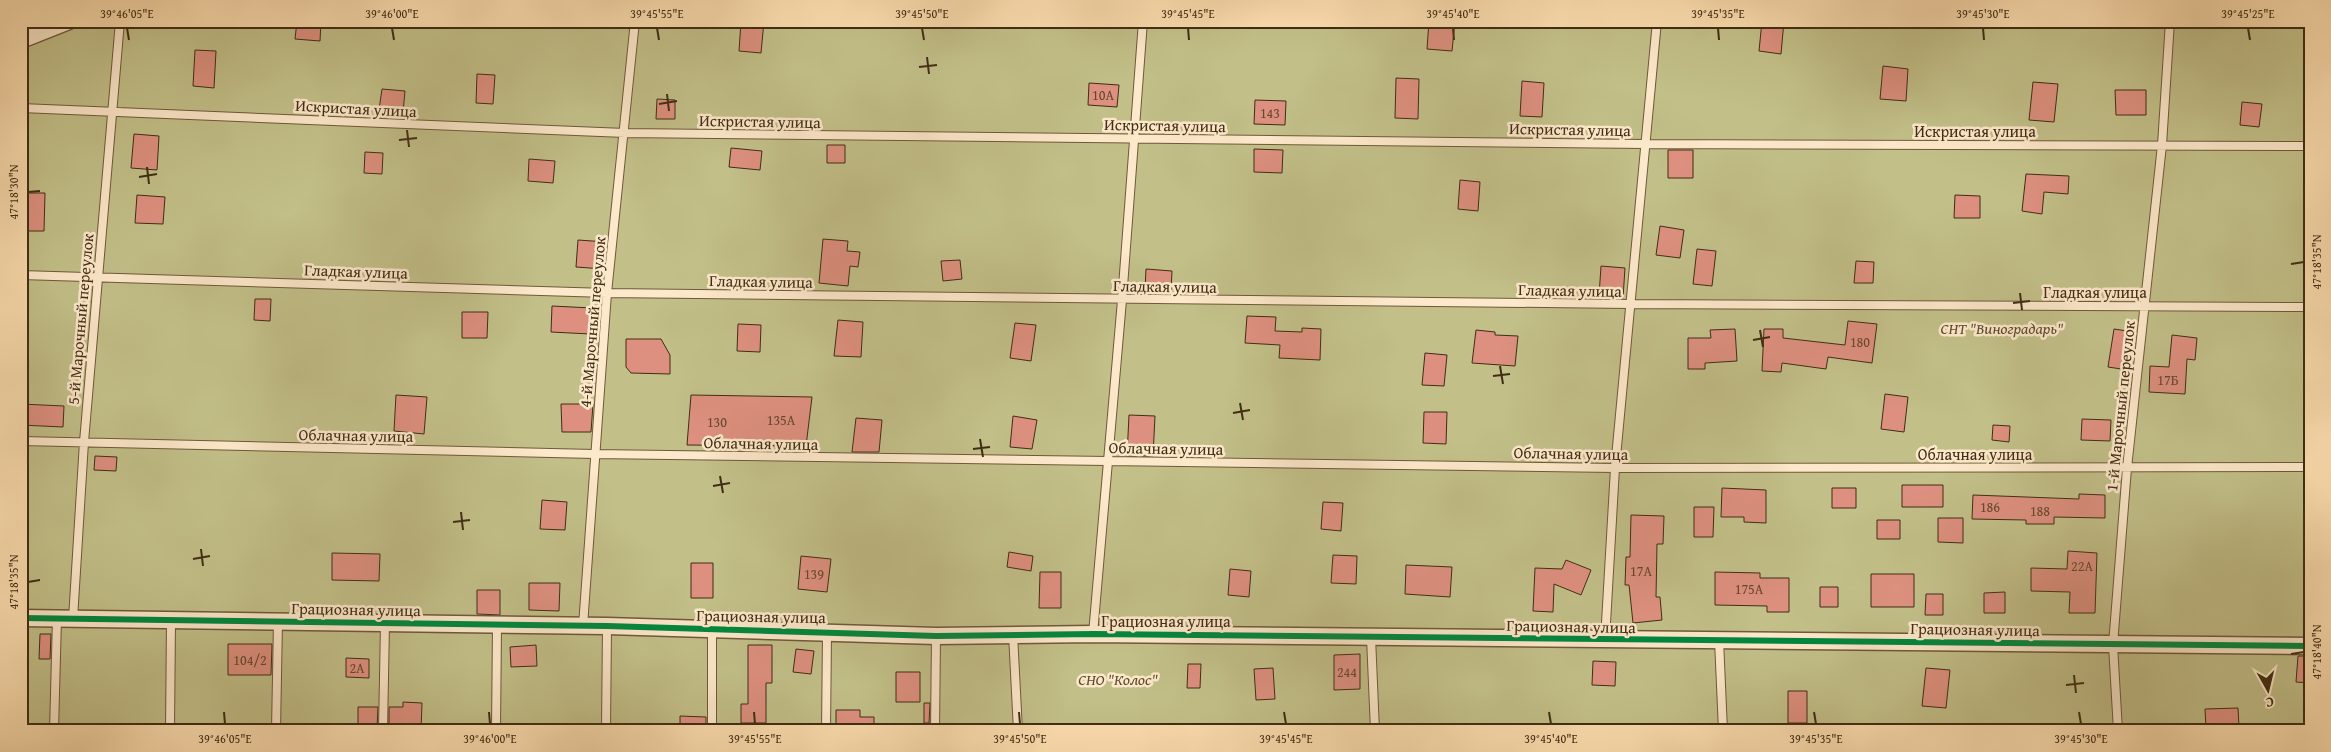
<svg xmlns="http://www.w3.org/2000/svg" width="2331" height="752" viewBox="0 0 2331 752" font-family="'Gentium Book Plus',serif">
<rect width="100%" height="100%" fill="#fbdcae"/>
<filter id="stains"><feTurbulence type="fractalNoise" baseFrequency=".004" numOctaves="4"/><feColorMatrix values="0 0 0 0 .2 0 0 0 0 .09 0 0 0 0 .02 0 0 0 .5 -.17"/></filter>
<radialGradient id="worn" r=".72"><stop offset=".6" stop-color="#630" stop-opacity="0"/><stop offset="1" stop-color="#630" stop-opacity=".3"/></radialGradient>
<path fill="#c2bf88" stroke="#81764e" d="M31,21H2310V731H21V25Z"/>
<path fill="#dd907f" stroke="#402d14" d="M297,21H321L320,41L295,39Z
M741,21H764L761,53L739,51Z
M1429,21H1455L1452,51L1427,49Z
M1762,21H1784L1781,54L1759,51Z
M195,50L216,51L214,88L193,86Z
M1883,66L1908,69L1906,101L1880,99Z
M477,74L495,75L493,104L476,103Z
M1396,78L1419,79L1418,119L1395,118Z
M1522,81L1544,83L1542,117L1520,116Z
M2033,82L2058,84L2054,122L2029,120Z
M1089,83L1119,85L1117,107L1088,105Z
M382,89L405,91L403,113L379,110Z
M2115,90H2146V115H2116Z
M657,99L675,100V119H656Z
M1255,100L1286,101L1285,125L1254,124Z
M2242,102L2262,104L2259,127L2240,125Z
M134,134L159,136L157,170L131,168Z
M827,145H845V163H827Z
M731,148L762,151L760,170L729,167Z
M1254,149L1283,150L1282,173L1254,172Z
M1668,150H1693V178H1668Z
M365,152L383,153L382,174L364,173Z
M529,159L555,161L553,183L528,181Z
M2026,174L2069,176L2068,194L2044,192L2042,214L2022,211Z
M1460,180L1480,182L1478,211L1458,209Z
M21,193H45L44,231H21Z
M137,195L165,197L163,224L135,223Z
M1955,195L1980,196V218H1954Z
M1660,226L1684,230L1680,258L1656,255Z
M823,239L848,241L847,251L860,252L858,267L850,266L848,286L819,283Z
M578,240L607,242L604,269L576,267Z
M1697,249L1716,251L1712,286L1693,284Z
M960,260L962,279L943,281L941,261Z
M1856,261L1874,262L1873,283H1854Z
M1601,266L1625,268L1623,298L1599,296Z
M1146,269L1172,271L1171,291L1145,289Z
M255,299H271L270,321L254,320Z
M552,306L592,308L590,334L551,332Z
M462,312H488L487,338H462Z
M1247,316L1276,317L1275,331L1302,332V328L1321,329L1320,360L1279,358L1280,345L1245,343Z
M838,320L863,322L861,357L834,356Z
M1848,321L1877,324L1872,363L1828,357L1826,369L1782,363L1781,372L1762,371L1764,329H1783V338L1845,345Z
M1015,323L1036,325L1031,361L1010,358Z
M738,324L761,325L760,352L737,351Z
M1735,329L1737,361L1705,363V369H1688V338H1711L1710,330Z
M2114,329L2134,332L2128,370L2108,367Z
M1476,330L1495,332V335L1518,336L1515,366L1472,363Z
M2172,335L2197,338L2195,360L2187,359L2185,394L2149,392L2150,366L2169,367Z
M626,339H661L670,355V374L631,373L626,367Z
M1425,353L1447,355L1444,386L1422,385Z
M1885,394L1908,397L1904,432L1881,429Z
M396,395L427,397L424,434L394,431Z
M691,395L812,397L806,446L687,445Z
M21,404L64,406L63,427L21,425Z
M561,404H593L591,432H562Z
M1424,412H1447L1446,444L1423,443Z
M1129,415L1155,416L1153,456H1127Z
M1013,416L1037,420L1032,449L1010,447Z
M856,418L882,420L879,452H852Z
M2082,419L2111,420L2110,441L2081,440Z
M1993,425L2010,426L2009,442L1992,440Z
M95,456L117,457L116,471L94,470Z
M1902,485H1943V507H1902Z
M1722,488L1766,490V523L1744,522V517H1721Z
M1832,488H1856V508H1832Z
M2079,494L2105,495V518L2054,517V524H2026V520L1972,519L1973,495L2079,499Z
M542,500L567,502L565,530L540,529Z
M1323,502L1343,503L1341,531L1321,529Z
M1694,507H1714L1713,537H1694Z
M1631,515L1664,516L1663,544H1657L1656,597H1660L1662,620L1633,623L1629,585H1625L1626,557H1630Z
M1938,518H1963V543L1938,542Z
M1877,520H1900V539H1877Z
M2068,551L2097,553L2095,613H2069L2070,592L2031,591V568L2067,569Z
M1009,552L1033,556L1031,571L1007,567Z
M332,553L380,554L379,581L332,580Z
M1333,555L1357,556L1356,584L1331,583Z
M801,556L831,559L827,592L798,589Z
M1566,560L1591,570L1581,595L1554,584L1553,612L1533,611L1535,568L1562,569Z
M691,563H713V598H691Z
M1406,565L1452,567L1450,597L1405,594Z
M1230,569L1251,571L1249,597L1228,595Z
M1040,572H1061V608H1039Z
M1715,572L1760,573V578H1789V612H1767V606L1715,605Z
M1871,574H1914V607H1871Z
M529,583H560L559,611L529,610Z
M1820,587H1838V607H1820Z
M477,590H500V615L477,614Z
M2005,592V613H1984V593Z
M1926,594H1943V615H1925Z
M40,634H51L50,659H39Z
M228,644H272L271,675H228Z
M536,645L537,666L511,667L510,647Z
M748,645H772V683H766V723H741V704H748Z
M796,649L814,651L811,674L793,672Z
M1360,654V689L1334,690V655Z
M2298,656H2310V683L2296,682Z
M346,658L369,659V678L346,677Z
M1593,661L1616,662L1615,686L1592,685Z
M1188,664H1201L1200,688H1187Z
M1273,668L1275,699L1256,700L1254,669Z
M1926,668L1950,670L1946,708L1922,706Z
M896,672H920V702H896Z
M1788,691H1807V723H1788Z
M403,702L422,703L421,731L389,728V707H403Z
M924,703H930L929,723H924Z
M358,707H378L377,728H358Z
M2238,708L2239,727L2206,729L2205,709Z
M836,710H860V717H874V731H836Z
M680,716L706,717V731H680Z"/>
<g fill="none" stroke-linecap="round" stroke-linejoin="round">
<g stroke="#6f593a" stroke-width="10">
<path id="lane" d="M21,108L625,133L1646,144L2310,146
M21,275L607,293L1630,304L2310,307
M21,441L594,454L1615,468L2310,467
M73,619L84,442L120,21
M583,626L607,293L635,21
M1013,634L1018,731
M1093,634L1122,300L1143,21
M1371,637L1375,731
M1605,640L1615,468L1657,21
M1719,640L1723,731
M54,731L57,618
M170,731L171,620
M276,731L278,621
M383,731L385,623
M496,731L497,626
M606,731L607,626
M712,731V628
M826,731L827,633
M935,731L936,636
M2118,731L2113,645L2127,468L2162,145L2170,21"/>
</g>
<g stroke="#6f593a" stroke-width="19">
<path id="street" d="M21,40L69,21
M21,618L607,626L936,636L1093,634L2310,646"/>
</g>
<use href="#lane" stroke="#fce8ca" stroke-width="8"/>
<use href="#street" stroke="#fce8ca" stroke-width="16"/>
<g stroke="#fce8ca" stroke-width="9">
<path id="cycleway" d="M21,618L607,626L936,636L1093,634L2310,646"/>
</g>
<use href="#cycleway" stroke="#00873e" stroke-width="6"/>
</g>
<path fill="none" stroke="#402d14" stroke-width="2" d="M127,28L129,40M392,28L394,40M657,28L659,40M922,28L924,40M1188,28L1189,40M1453,28L1454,40M1718,28L1719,40M1983,28L1984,40M2248,28L2250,40M927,57L929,74M919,67L937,65M667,94L669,111M659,104L677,101M407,130L409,147M399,140L417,138M147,167L149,184M139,177L157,174M28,192L40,191M2291,264L2304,262M2020,293L2022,310M2013,303L2030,301M1760,330L1763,347M1753,340L1770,337M1500,366L1503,384M1493,376L1510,374M1240,403L1243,420M1233,413L1250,410M980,439L983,457M973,449L990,447M720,476L723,493M713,486L730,483M461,512L463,530M453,522L470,520M201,549L203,566M193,559L210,556M28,582L40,580M2291,654L2304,652M2074,675L2076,693M2066,685L2084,683M224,712L225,724M489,712L490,724M754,712L755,724M1019,712L1020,724M1284,712L1286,724M1549,712L1551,724M1814,712L1816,724M2079,712L2081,724"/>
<g text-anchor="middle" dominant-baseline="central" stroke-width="5" stroke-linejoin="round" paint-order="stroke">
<g font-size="14" fill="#67462f">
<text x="1103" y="95">10А</text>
<text x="1270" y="113">143</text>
<text x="1860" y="342">180</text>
<text x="2168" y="380">17Б</text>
<text x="781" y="420">135А</text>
<text x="717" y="422">130</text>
<text x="1990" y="507">186</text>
<text x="2040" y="511">188</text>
<text x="2082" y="566">22А</text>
<text x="1641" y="571">17А</text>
<text x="814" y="574">139</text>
<text x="1749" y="589">175А</text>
<text x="250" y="660">104/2</text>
<text x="357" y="668">2А</text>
<text x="1347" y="672">244</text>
</g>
<g font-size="16" fill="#402d14" stroke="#fce8ca">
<text transform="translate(356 108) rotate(3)">Искристая улица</text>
<text transform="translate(760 121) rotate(1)">Искристая улица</text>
<text transform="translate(1165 125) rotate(1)">Искристая улица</text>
<text transform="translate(1570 129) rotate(1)">Искристая улица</text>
<text x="1975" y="131">Искристая улица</text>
<text transform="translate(356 271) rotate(2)">Гладкая улица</text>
<text transform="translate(761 281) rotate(1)">Гладкая улица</text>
<text transform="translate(1165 286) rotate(1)">Гладкая улица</text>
<text transform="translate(1570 290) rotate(1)">Гладкая улица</text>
<text x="2095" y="292">Гладкая улица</text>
<text transform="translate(80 319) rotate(-85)">5-й Марочный переулок</text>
<text transform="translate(592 322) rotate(-85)">4-й Марочный переулок</text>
<text transform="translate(2120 406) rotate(-84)">1-й Марочный переулок</text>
<text transform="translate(356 435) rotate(1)">Облачная улица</text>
<text transform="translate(761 443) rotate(1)">Облачная улица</text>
<text transform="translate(1166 448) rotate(1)">Облачная улица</text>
<text transform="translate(1571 453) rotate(1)">Облачная улица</text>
<text x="1975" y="454">Облачная улица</text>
<text transform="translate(356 609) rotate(1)">Грациозная улица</text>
<text transform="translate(761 616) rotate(1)">Грациозная улица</text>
<text x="1166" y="621">Грациозная улица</text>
<text transform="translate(1571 626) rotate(1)">Грациозная улица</text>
<text transform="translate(1975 629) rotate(1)">Грациозная улица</text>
</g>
<g font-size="16" font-style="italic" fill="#5a4a2b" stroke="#fce8ca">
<text x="2002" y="328">СНТ "Виноградарь"</text>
<text x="1118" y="679">СНО "Колос"</text>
</g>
</g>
<rect width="2331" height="752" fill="none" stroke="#fbdcae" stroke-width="55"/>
<g transform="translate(2268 690) rotate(172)" stroke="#fce8ca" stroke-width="4" paint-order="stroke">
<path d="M0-4L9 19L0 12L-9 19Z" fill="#402d14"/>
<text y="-8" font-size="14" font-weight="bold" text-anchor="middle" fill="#402d14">С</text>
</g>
<rect x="28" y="28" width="2276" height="696" fill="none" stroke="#402d14" stroke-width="2"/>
<g font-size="12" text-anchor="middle" fill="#402d14">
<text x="127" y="18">39°46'05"E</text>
<text x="392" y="18">39°46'00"E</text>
<text x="657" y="18">39°45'55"E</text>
<text x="922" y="18">39°45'50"E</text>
<text x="1188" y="18">39°45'45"E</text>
<text x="1453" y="18">39°45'40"E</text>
<text x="1718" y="18">39°45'35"E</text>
<text x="1983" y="18">39°45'30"E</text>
<text x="2248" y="18">39°45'25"E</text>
<text transform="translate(14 192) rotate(-90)" y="4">47°18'30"N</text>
<text transform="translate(2317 262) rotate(-90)" y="4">47°18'35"N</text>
<text transform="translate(14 582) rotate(-90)" y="4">47°18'35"N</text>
<text transform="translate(2317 652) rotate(-90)" y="4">47°18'40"N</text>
<text x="225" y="743">39°46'05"E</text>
<text x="490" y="743">39°46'00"E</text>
<text x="755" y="743">39°45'55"E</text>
<text x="1020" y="743">39°45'50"E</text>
<text x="1286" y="743">39°45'45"E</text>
<text x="1551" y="743">39°45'40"E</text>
<text x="1816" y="743">39°45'35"E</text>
<text x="2081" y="743">39°45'30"E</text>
</g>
<rect width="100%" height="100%" filter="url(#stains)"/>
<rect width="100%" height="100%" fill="url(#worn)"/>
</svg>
